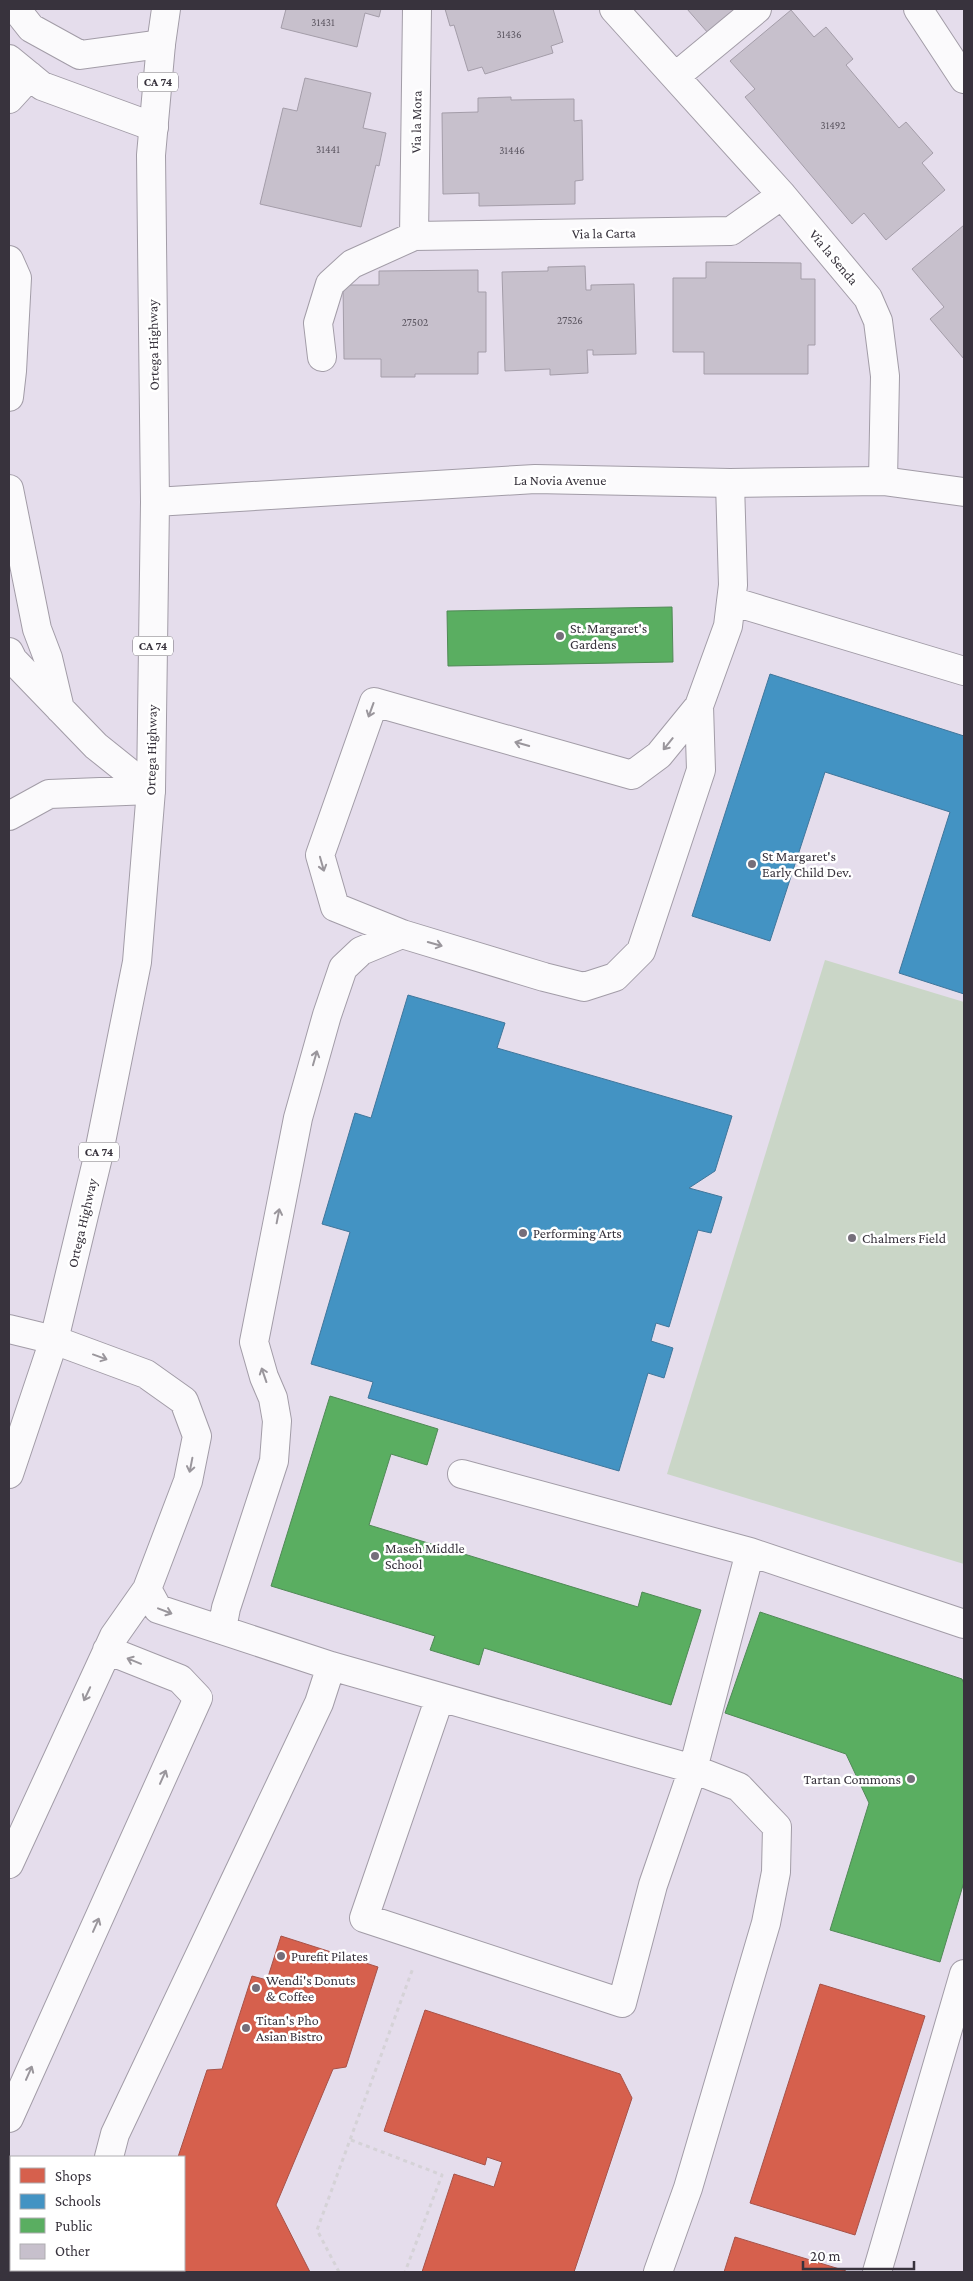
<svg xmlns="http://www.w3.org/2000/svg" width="973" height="2281" viewBox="0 0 973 2281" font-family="'Crimson Pro',serif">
<rect width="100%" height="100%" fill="#e5ddec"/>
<path fill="#cad6c7" d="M825,960L964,1002V1564L667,1474Z"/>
<path fill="#d6604d" stroke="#a75248" d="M281,1936L378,1967L346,2067L333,2069L276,2205L310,2272H178L176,2270H184V2157H178L207,2070L222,2069L252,1976L267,1980Z
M820,1984L925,2016L855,2235L750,2203Z
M425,2010L620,2074L632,2098L574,2272H422L454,2174L494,2187L502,2162L487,2157L485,2165L384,2131Z
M735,2237L846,2271L845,2272H724Z"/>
<path fill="#4393c3" stroke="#40769b" d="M770,674L964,736V994L899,973L950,812L825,772L770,941L692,916Z
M408,995L505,1023L497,1048L732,1116L715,1171L689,1188L722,1197L711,1233L698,1230L669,1327L656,1323L651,1341L673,1348L664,1378L648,1373L619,1471L368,1398L373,1382L311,1364L350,1232L322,1224L355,1113L371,1118Z"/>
<path fill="#5aae61" stroke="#508956" d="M672,607L673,662L448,666L447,611Z
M330,1396L438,1429L427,1465L391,1454L369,1525L638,1607L642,1592L701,1610L671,1705L484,1648L479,1665L430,1650L435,1636L271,1586Z
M760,1612L962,1679L964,1684V1882L940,1962L830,1930L869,1803L846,1754L725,1713Z"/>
<path fill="#c7c0cc" stroke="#a49da9" d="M286,9H381L379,17L365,13L357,47L281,28Z
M445,9H553L563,42L551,46L553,53L485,74L482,67L468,71L454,25L450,26Z
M687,9H735L708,33Z
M791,10L814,37L826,27L853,59L846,65L899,128L906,122L933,153L922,163L945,190L886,240L864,213L852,224L745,97L755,89L730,61Z
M305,78L371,93L363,128L386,133L379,166L376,165L361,227L260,204L283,108L297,111Z
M511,97V100L574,99V121L582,120L583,180L575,181V204L479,206V193L443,194L442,113L478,112V98Z
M964,225V359L930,319L944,307L912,269Z
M706,262L801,263V279H815V345H808V374H704V352H673V278H706Z
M585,266L586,290H591V285L634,284L636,354L593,355V350H587L588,373L550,375V369L505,371L502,272L548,271V267Z
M478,270V292H486V352H478V374H415V377H381V359H344L343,285H379V271Z"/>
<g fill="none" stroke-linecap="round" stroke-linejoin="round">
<g stroke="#a29ca7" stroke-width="30">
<path id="minor" d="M16,9L31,28L80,55L161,44
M614,9L782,195L868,298L878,321L885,376L883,481
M918,9L964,79
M9,59L42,86L154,127
M676,76L757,9
M9,99L30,76
M414,236L417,9
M9,260L17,278L12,371L9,397
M322,357L318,323L330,284L352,264L414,236L731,231L782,195
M9,489L37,629L48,658L60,709
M731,601L964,671
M9,652L13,660L96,746L151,790
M9,816L49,794L151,790
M402,934L335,907L320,855L374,702L632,775L659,755L699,706L728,626L733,585L730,483
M9,1329L54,1340L146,1374L184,1401L197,1436L188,1481L147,1589L158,1609L331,1666L693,1769L739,1787L777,1827L776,1872L766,1923L688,2188L658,2272
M462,1474L750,1552L964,1624
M222,1629L226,1608L274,1461L277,1421L273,1398L264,1377L254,1342L298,1118L327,1015L343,968L361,951L402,934L544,977L584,987L615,977L641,951L701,770L699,706
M440,1697L364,1918L622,2003L653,1885L693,1769L750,1552
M9,1864L114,1636L147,1589
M9,2118L198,1698L180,1679L107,1650
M109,2157L115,2134L319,1703L331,1666
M99,2270L101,2272
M877,2272L964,1974"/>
</g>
<g stroke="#a29ca7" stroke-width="30">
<path id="major" d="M155,502L535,479L730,483L883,481L964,492
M9,1474L54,1340L98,1157L137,962L151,790L155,502L151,155L161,44L166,9"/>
</g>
<path stroke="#d5d2d7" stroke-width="3" stroke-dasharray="4 4" stroke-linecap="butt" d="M351,2140L442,2175L405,2272
M339,2272L317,2230L413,1968"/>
<use href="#minor" stroke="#fbfafc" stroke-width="28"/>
<use href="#major" stroke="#fbfafc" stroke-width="28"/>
</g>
<defs><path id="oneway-shaft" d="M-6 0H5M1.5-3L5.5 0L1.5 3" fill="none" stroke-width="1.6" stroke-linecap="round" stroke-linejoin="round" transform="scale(1.25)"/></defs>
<g stroke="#9a969c">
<use href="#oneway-shaft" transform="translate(371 710) rotate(110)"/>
<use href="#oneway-shaft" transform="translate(522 744) rotate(-164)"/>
<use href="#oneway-shaft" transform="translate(668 744) rotate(129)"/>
<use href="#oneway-shaft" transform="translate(322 864) rotate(74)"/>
<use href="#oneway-shaft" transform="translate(435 944) rotate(16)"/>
<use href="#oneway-shaft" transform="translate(315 1058) rotate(-74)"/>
<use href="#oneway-shaft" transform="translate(278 1216) rotate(-79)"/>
<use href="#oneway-shaft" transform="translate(100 1357) rotate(20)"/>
<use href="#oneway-shaft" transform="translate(264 1375) rotate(-109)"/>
<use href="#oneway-shaft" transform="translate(191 1465) rotate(101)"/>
<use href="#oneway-shaft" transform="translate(165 1611) rotate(21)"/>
<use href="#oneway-shaft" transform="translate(134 1661) rotate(-158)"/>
<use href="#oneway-shaft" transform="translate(87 1694) rotate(115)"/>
<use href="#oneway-shaft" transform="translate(163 1777) rotate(-66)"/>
<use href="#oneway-shaft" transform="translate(96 1925) rotate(-66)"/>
<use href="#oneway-shaft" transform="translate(29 2073) rotate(-66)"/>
</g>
<g fill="#756e7a" stroke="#fff" stroke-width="2">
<circle cx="560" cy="636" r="5"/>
<circle cx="752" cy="864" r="5"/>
<circle cx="523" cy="1233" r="5"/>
<circle cx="852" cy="1238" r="5"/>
<circle cx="375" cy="1556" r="5"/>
<circle cx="911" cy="1779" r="5"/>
<circle cx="281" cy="1956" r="5"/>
<circle cx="256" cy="1988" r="5"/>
<circle cx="246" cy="2028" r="5"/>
</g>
<g text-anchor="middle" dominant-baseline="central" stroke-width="5" stroke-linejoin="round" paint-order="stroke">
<g font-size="11" fill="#5c5661">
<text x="323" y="22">31431</text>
<text x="509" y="34">31436</text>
<text x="833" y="125">31492</text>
<text x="328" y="149">31441</text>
<text x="512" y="150">31446</text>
<text x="570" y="320">27526</text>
<text x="415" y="322">27502</text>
</g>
<g fill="#fff" stroke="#747077" stroke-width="1">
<rect x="138" y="72.5" width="40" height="19" rx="4"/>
<rect x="133" y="636.5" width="40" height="19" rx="4"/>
<rect x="79" y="1142.5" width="40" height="19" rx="4"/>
</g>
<g font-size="12" font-weight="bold" fill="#38333d">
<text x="158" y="82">CA 74</text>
<text x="153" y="646">CA 74</text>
<text x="99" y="1152">CA 74</text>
</g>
<g font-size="14" fill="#38333d" stroke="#fff">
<text transform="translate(416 122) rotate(-89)">Via la Mora</text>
<text transform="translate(604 233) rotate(-1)">Via la Carta</text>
<text transform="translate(834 257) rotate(50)">Via la Senda</text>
<text transform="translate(153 345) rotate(-91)">Ortega Highway</text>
<text x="560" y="480">La Novia Avenue</text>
<text transform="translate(151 750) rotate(-89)">Ortega Highway</text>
<text transform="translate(82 1223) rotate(-77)">Ortega Highway</text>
</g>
<g font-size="14" fill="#38333d" stroke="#fff" text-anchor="start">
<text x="570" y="628">St. Margaret's<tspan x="570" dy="16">Gardens</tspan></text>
<text x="762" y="856">St Margaret's<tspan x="762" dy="16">Early Child Dev.</tspan></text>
<text x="533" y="1233">Performing Arts</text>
<text x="862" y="1238">Chalmers Field</text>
<text x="385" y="1548">Maseh Middle<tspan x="385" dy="16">School</tspan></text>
<text x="901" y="1779" text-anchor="end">Tartan Commons</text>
<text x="291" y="1956">Purefit Pilates</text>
<text x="266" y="1980">Wendi's Donuts<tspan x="266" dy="16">&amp; Coffee</tspan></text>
<text x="256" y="2020">Titan's Pho<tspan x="256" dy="16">Asian Bistro</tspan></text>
</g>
</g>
<rect width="973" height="2281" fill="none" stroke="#38333d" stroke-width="20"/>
<rect x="10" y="2156" width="175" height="115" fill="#ffffff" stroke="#afadb1"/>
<rect x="20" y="2168" width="25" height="15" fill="#d6604d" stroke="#afadb1"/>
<text x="55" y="2181" font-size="15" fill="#38333d">Shops</text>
<rect x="20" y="2194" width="25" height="15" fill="#4393c3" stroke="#afadb1"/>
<text x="55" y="2206" font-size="15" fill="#38333d">Schools</text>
<rect x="20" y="2218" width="25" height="15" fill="#5aae61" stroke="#afadb1"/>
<text x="55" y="2231" font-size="15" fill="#38333d">Public</text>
<rect x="20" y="2244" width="25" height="15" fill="#c7c0cc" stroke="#afadb1"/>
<text x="55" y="2256" font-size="15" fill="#38333d">Other</text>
<path d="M803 2261v8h111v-8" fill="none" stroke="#38333d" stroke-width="2.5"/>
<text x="810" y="2261" font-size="15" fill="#38333d" stroke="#ffffff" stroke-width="4" paint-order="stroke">20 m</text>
</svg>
